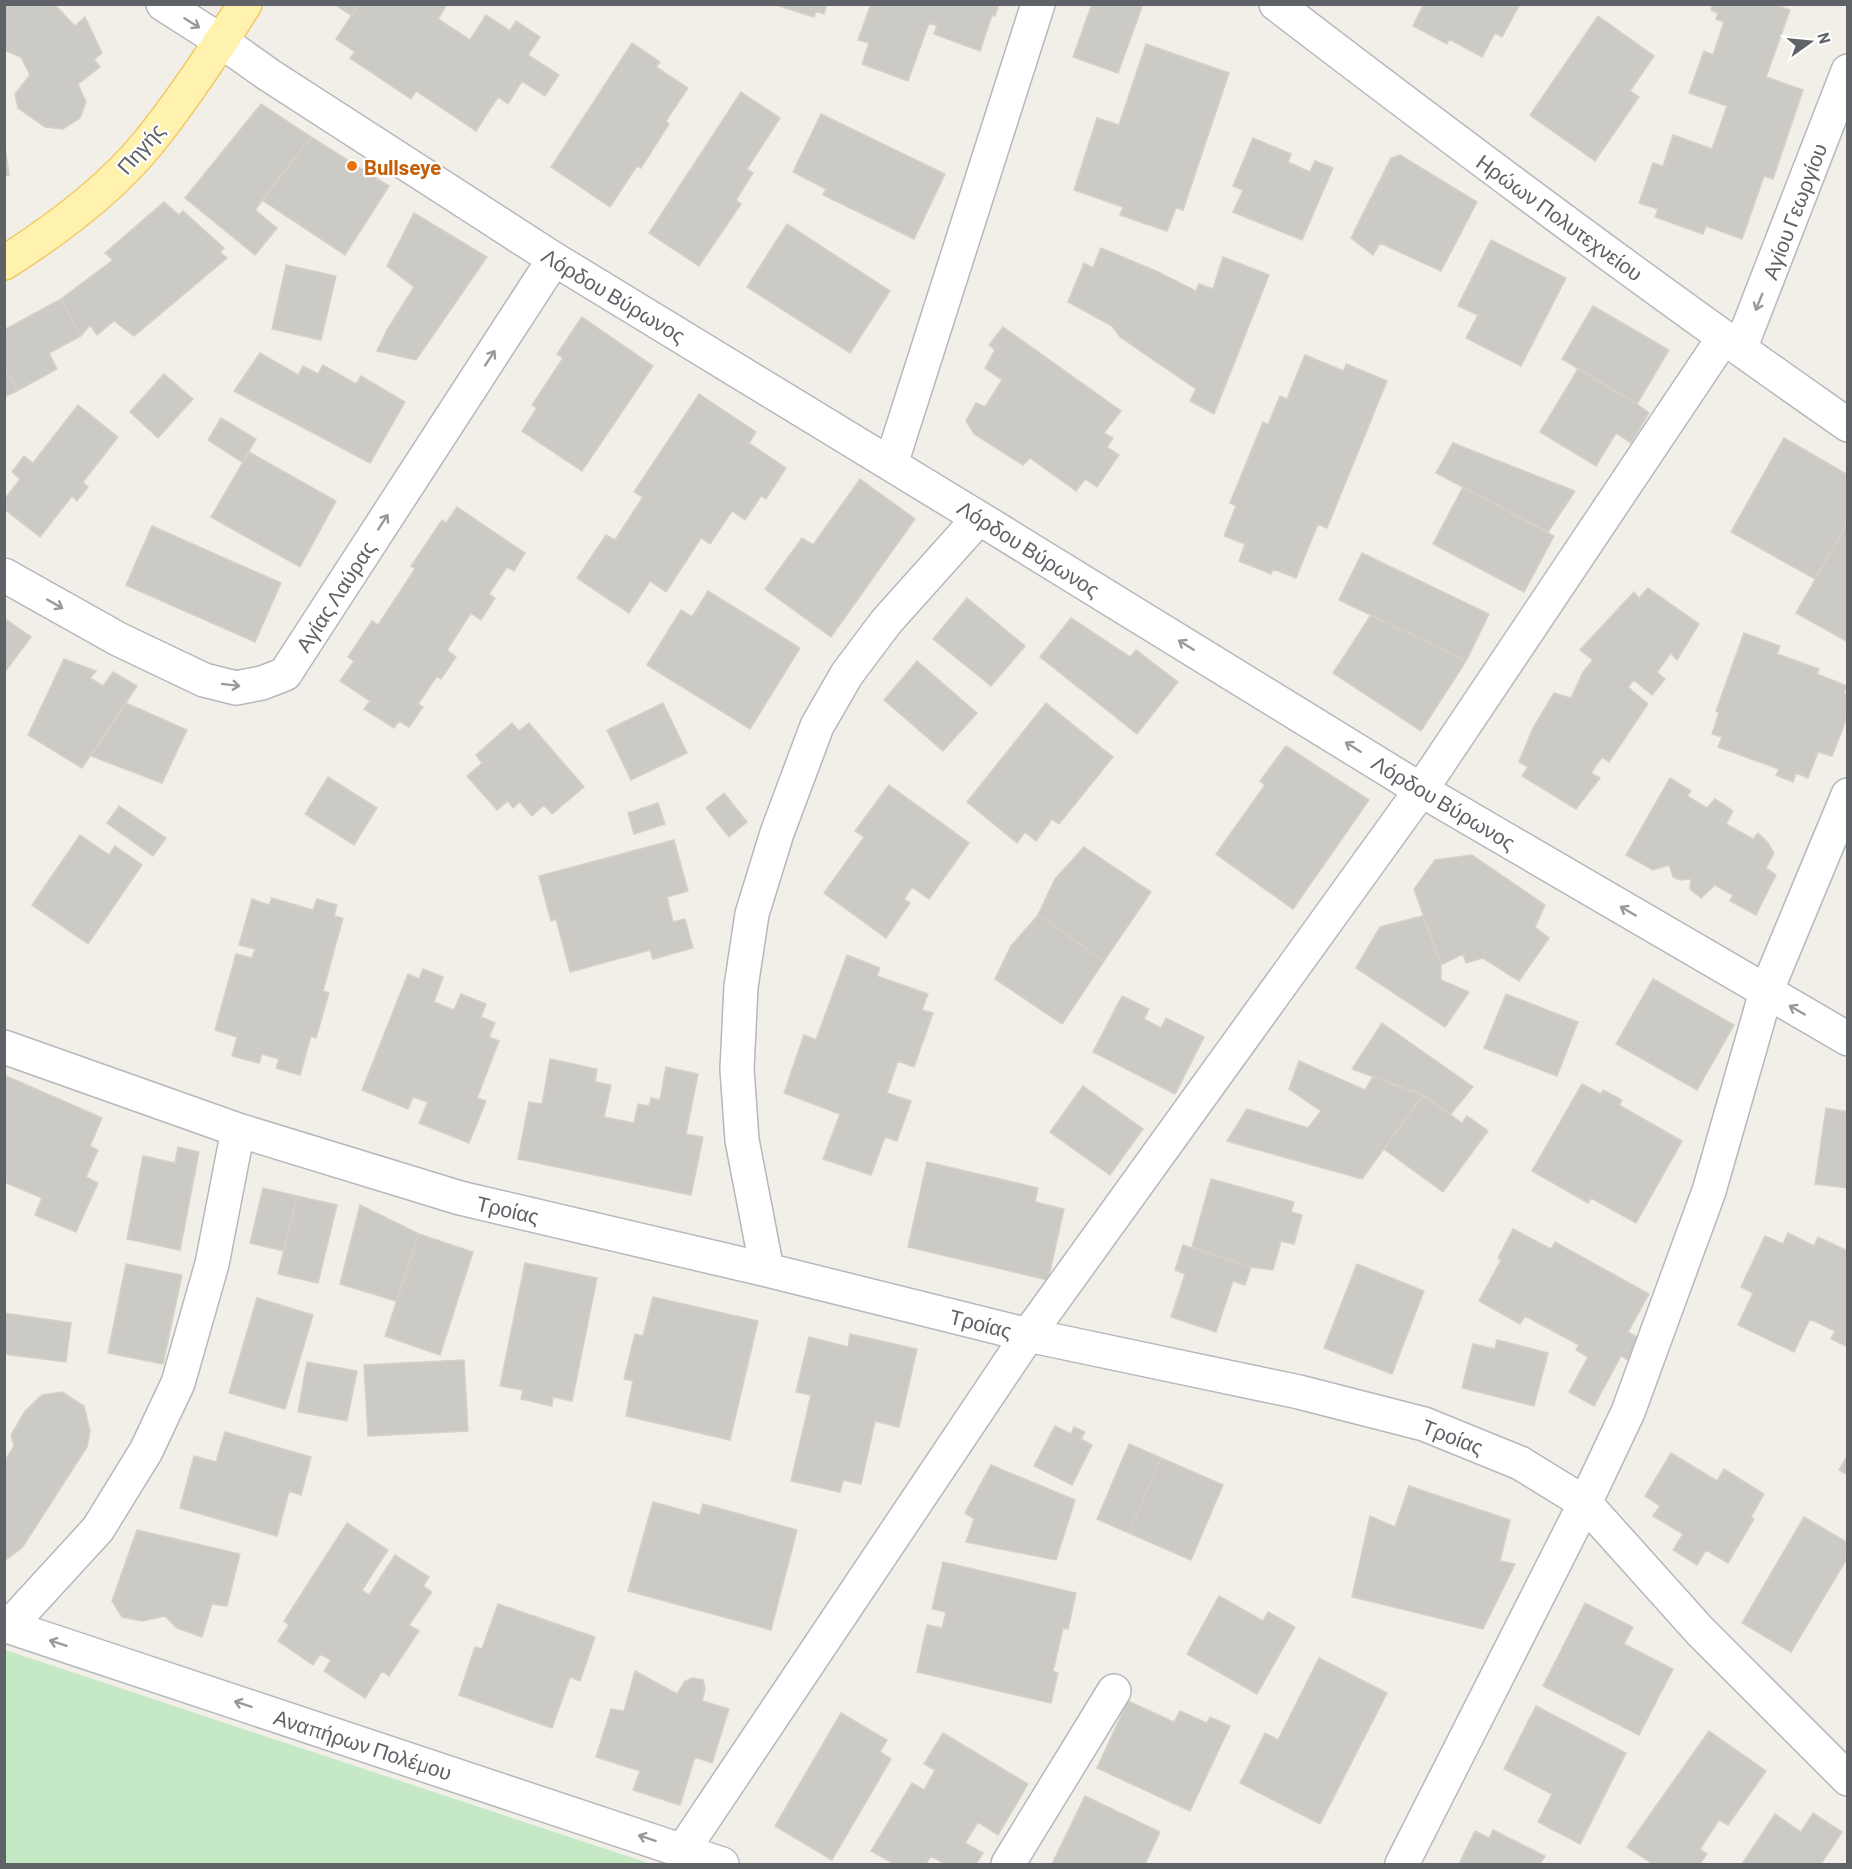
<svg xmlns="http://www.w3.org/2000/svg" width="1852" height="1869" viewBox="0 0 1852 1869" font-family="Barlow,sans-serif">
<rect width="100%" height="100%" fill="#f1efe8"/>
<path fill="#c5e8c5" d="M5,1650L651,1864H5Z"/>
<path fill="#cccac5" stroke="#d6d1c6" stroke-width="1.5" d="M4,4H54L75,26L85,17L102,53L94,59L100,67L78,84L86,102L80,118L63,129L45,127L18,108L15,94L30,75L21,57L4,50Z
M334,4H359L352,16Z
M359,4H447L438,19L470,40L486,15L510,31L516,21L540,37L528,55L559,75L545,96L522,81L508,104L498,97L476,131L416,91L411,99L350,58L355,52L336,39Z
M773,4H827L824,14L816,11L814,17Z
M871,4H999L995,16L992,15L980,51L934,34L937,26L929,23L908,81L862,64L869,43L858,40Z
M1092,4H1143L1118,73L1073,57Z
M1520,4L1502,37L1495,33L1482,57L1449,39L1447,44L1413,26L1424,4Z
M1713,4H1773L1790,10L1766,77L1803,90L1773,179L1764,176L1742,239L1706,226L1703,234L1655,217L1658,209L1639,203L1653,163L1663,166L1673,135L1712,149L1727,106L1689,93L1704,51L1713,55L1724,22L1716,19L1718,13L1711,10Z
M1598,16L1654,56L1630,91L1639,97L1595,161L1530,115Z
M632,43L660,62L656,67L688,88L666,121L669,124L641,168L637,166L610,207L551,167Z
M1146,44L1229,73L1183,210L1176,208L1167,231L1120,215L1123,207L1074,190L1097,118L1119,125Z
M741,92L780,118L747,169L753,173L736,200L741,204L699,266L649,233Z
M261,104L311,137L255,210L277,228L255,255L185,198Z
M821,114L945,174L914,239L823,195L826,189L793,172Z
M311,137L389,186L345,255L262,200Z
M1253,138L1291,154L1288,162L1310,172L1315,161L1333,168L1302,240L1233,212L1243,190L1233,186Z
M4,140L9,175L4,176Z
M1400,155L1477,202L1441,271L1380,243L1373,255L1351,238L1391,158Z
M164,202L179,215L183,211L224,248L220,252L227,258L134,336L114,321L97,335L90,325L81,336L61,299L113,260L105,253Z
M414,213L487,257L416,360L377,351L387,330L414,287L387,266Z
M787,224L890,291L850,353L747,287Z
M1491,240L1566,278L1521,366L1466,338L1478,315L1458,306Z
M1101,248L1156,271L1196,291L1199,284L1213,289L1223,257L1269,275L1214,414L1190,401L1196,389L1120,337L1112,326L1068,302L1084,263L1093,268Z
M286,265L336,276L321,340L272,329Z
M61,299L81,336L49,353L57,369L17,391L4,366V330Z
M1593,306L1669,350L1637,404L1562,359Z
M582,317L653,366L582,471L522,431L537,408L532,405L563,358L557,354Z
M1003,327L1121,411L1104,433L1113,438L1107,447L1119,455L1097,487L1085,479L1076,491L1030,458L1023,465L974,434L966,421L976,403L985,407L1002,380L985,368L995,350L989,345Z
M260,353L298,375L303,366L318,374L323,365L356,384L361,376L405,402L370,463L234,391Z
M1305,355L1344,371L1346,364L1387,381L1327,528L1318,524L1296,578L1273,569L1271,574L1239,561L1245,544L1224,536L1236,506L1230,503L1263,422L1268,425L1280,396L1287,399Z
M4,366L17,391L4,397Z
M1578,369L1637,404L1649,413L1631,443L1616,433L1596,466L1540,432Z
M164,374L193,399L158,438L130,412Z
M699,394L756,432L749,443L786,468L766,499L761,496L745,520L732,511L710,544L701,538L666,592L650,581L629,613L577,578L606,535L615,540L643,497L634,492Z
M78,405L118,437L83,482L88,487L77,501L72,496L40,537L4,509V500L20,479L12,472L24,456L33,463Z
M221,418L256,439L242,462L208,440Z
M1784,438L1848,475V522L1815,579L1731,532Z
M1453,443L1575,491L1548,532L1436,473Z
M249,452L336,501L300,567L211,517Z
M860,479L915,519L831,637L765,589L802,538L813,545Z
M1463,487L1554,536L1524,592L1433,544Z
M457,507L525,553L514,571L507,567L489,594L495,598L481,620L471,613L447,650L456,657L441,679L437,676L418,704L423,707L409,727L399,721L394,728L364,709L370,701L340,681L354,661L348,657L372,621L378,625L415,569L411,566L442,520L446,523Z
M1848,522V642L1796,613Z
M152,526L281,583L255,642L126,585Z
M1362,553L1489,614L1466,661L1339,600Z
M1648,588L1699,624L1677,660L1671,653L1657,672L1665,679L1652,695L1634,680L1628,687L1648,704L1609,762L1602,757L1591,773L1600,778L1576,809L1522,776L1528,767L1519,762L1533,728L1554,693L1571,698L1583,672L1593,660L1580,650L1634,592L1639,598Z
M708,591L800,648L750,729L647,665L681,610L692,617Z
M967,598L1025,646L991,686L933,639Z
M1371,615L1466,661L1421,731L1333,673Z
M4,618L31,637L4,673Z
M1071,618L1130,657L1136,650L1178,682L1137,734L1040,657Z
M1744,633L1780,646L1777,654L1819,669L1817,674L1847,686L1844,693L1848,695V715L1832,756L1818,752L1808,778L1796,773L1793,782L1776,775L1779,769L1718,747L1722,737L1712,734L1719,713L1716,711Z
M64,659L96,671L90,678L103,686L113,672L137,686L82,768L28,735Z
M917,661L977,713L943,751L884,700Z
M126,703L187,730L162,783L91,756Z
M663,703L687,753L631,780L607,730Z
M1046,703L1113,757L1059,824L1052,819L1036,841L1025,832L1017,843L967,802Z
M512,723L519,731L529,723L584,787L552,814L544,805L532,816L520,802L513,808L508,801L497,810L467,776L482,763L476,755Z
M1286,746L1369,800L1293,909L1216,854L1265,785L1260,781Z
M328,777L377,808L354,845L305,814Z
M1670,778L1691,791L1687,796L1707,808L1715,799L1733,811L1726,824L1753,839L1758,833L1768,843L1774,853L1766,868L1776,875L1756,915L1730,901L1733,895L1715,885L1701,898L1690,889L1691,879L1680,880L1673,877L1669,865L1653,870L1626,855Z
M889,785L969,843L929,899L912,887L904,899L910,903L886,938L824,893L864,837L855,831Z
M724,793L747,822L729,837L706,808Z
M658,803L665,824L634,834L628,813Z
M119,806L166,838L153,856L107,823Z
M80,835L109,855L115,846L142,865L88,944L32,905Z
M674,840L688,891L667,897L673,922L685,919L693,948L653,959L650,950L570,972L556,919L551,921L539,876Z
M1084,847L1151,892L1104,961L1038,915L1055,879Z
M1472,855L1545,905L1535,927L1549,938L1519,981L1483,958L1466,963L1463,954L1441,965L1414,889L1435,860Z
M272,898L313,910L317,899L337,905L334,916L343,918L323,991L329,993L316,1038L311,1036L300,1075L276,1068L279,1059L262,1054L259,1063L232,1056L237,1037L215,1030L236,954L252,958L255,949L239,945L252,899L269,905Z
M1038,915L1104,961L1062,1024L995,979L1011,946Z
M1423,916L1441,965V980L1469,992L1445,1027L1356,968L1380,927Z
M847,955L880,968L877,976L928,994L922,1010L933,1013L914,1067L898,1061L887,1093L911,1101L897,1141L885,1137L871,1175L823,1159L840,1114L784,1093L804,1035L816,1040Z
M423,969L443,977L434,1002L454,1010L461,994L486,1004L481,1017L495,1023L489,1037L499,1041L477,1098L486,1101L469,1143L419,1123L428,1102L413,1097L408,1109L362,1090L408,974L419,979Z
M1653,979L1734,1025L1697,1090L1616,1044Z
M1506,994L1578,1022L1557,1076L1484,1048Z
M1122,996L1149,1009L1144,1019L1161,1028L1166,1018L1204,1037L1175,1094L1093,1052Z
M1382,1023L1473,1087L1450,1115L1423,1095L1352,1069Z
M550,1059L597,1069L595,1082L611,1085L604,1117L634,1123L638,1104L649,1106L651,1098L660,1100L666,1067L698,1074L686,1134L703,1137L691,1195L518,1159L529,1102L542,1104Z
M1299,1061L1365,1090L1373,1077L1423,1095L1362,1179L1227,1141L1247,1109L1308,1128L1321,1111L1289,1089Z
M4,1075L102,1118L90,1146L98,1150L86,1177L98,1183L76,1232L35,1215L42,1198L4,1182Z
M1582,1084L1601,1094L1603,1090L1622,1100L1619,1105L1682,1141L1636,1223L1591,1198L1588,1203L1532,1171Z
M1083,1086L1143,1129L1110,1175L1050,1132Z
M1423,1095L1462,1123L1467,1116L1488,1131L1443,1192L1384,1149Z
M1826,1108L1848,1112V1188L1815,1184Z
M178,1147L199,1152L180,1250L127,1239L143,1156L175,1163Z
M927,1162L1038,1188L1035,1202L1064,1209L1048,1280L908,1247Z
M1211,1179L1294,1202L1291,1212L1302,1215L1294,1244L1281,1241L1273,1270L1251,1267L1192,1247Z
M263,1188L297,1196L284,1251L250,1243Z
M297,1196L337,1205L318,1283L278,1274Z
M360,1205L419,1234L396,1301L340,1284Z
M1513,1229L1551,1249L1555,1242L1649,1294L1628,1332L1639,1338L1628,1360L1621,1356L1594,1406L1569,1392L1588,1357L1576,1350L1579,1345L1525,1316L1520,1324L1479,1301L1501,1260L1498,1258Z
M1788,1233L1814,1246L1818,1237L1848,1251V1347L1831,1339L1835,1331L1810,1319L1794,1352L1738,1325L1753,1293L1741,1287L1765,1236L1783,1244Z
M419,1234L473,1252L440,1355L385,1336Z
M1183,1245L1251,1267L1245,1285L1233,1281L1216,1332L1171,1317L1185,1274L1175,1270Z
M525,1263L597,1278L572,1401L553,1397L552,1406L521,1399L523,1390L500,1386Z
M126,1264L182,1275L163,1364L108,1353Z
M1357,1264L1424,1291L1392,1374L1324,1348Z
M653,1297L758,1321L730,1440L626,1416L633,1381L624,1379L635,1334L643,1336Z
M257,1298L313,1315L285,1409L229,1393Z
M4,1313L71,1323L66,1362L4,1354Z
M850,1334L917,1349L899,1427L875,1421L861,1484L843,1480L840,1492L791,1481L811,1395L796,1392L809,1337L848,1347Z
M1497,1340L1548,1353L1534,1406L1462,1388L1473,1344L1495,1349Z
M464,1360L468,1431L368,1436L364,1365Z
M307,1362L357,1371L347,1421L298,1412Z
M62,1392L84,1406L90,1431L87,1447L22,1548L4,1561V1462L14,1446L11,1435L25,1411L42,1395Z
M1055,1426L1071,1434L1074,1427L1085,1432L1081,1439L1092,1445L1072,1485L1034,1466Z
M225,1432L311,1457L301,1495L289,1491L277,1536L180,1508L194,1456L216,1462Z
M1129,1444L1161,1458L1129,1533L1097,1519Z
M1671,1453L1717,1481L1724,1469L1764,1494L1751,1517L1754,1519L1728,1563L1706,1550L1697,1565L1673,1550L1683,1534L1653,1516L1660,1506L1645,1496Z
M1848,1455V1475L1839,1470Z
M1161,1458L1223,1485L1191,1560L1129,1533Z
M991,1465L1075,1500L1056,1560L966,1542L974,1519L965,1513Z
M1409,1486L1510,1520L1500,1561L1515,1564L1483,1629L1352,1597L1370,1516L1395,1527Z
M653,1502L700,1515L703,1504L797,1530L771,1630L628,1591Z
M1804,1517L1848,1543V1557L1791,1652L1742,1623Z
M347,1523L388,1550L362,1590L369,1595L395,1555L429,1577L423,1586L432,1592L409,1625L419,1631L389,1676L382,1671L365,1698L324,1671L331,1660L320,1654L313,1665L278,1641L289,1625L284,1621Z
M137,1530L240,1554L227,1606L212,1604L202,1637L177,1628L165,1616L142,1621L122,1617L112,1601Z
M943,1562L1076,1593L1068,1629L1063,1628L1053,1671L1058,1673L1051,1703L917,1672L927,1625L942,1628L946,1612L932,1609Z
M1219,1596L1263,1621L1268,1612L1295,1627L1257,1694L1187,1654Z
M1585,1603L1633,1627L1624,1644L1673,1669L1639,1735L1543,1686Z
M498,1604L595,1637L580,1681L570,1677L552,1728L459,1695L475,1647L482,1649Z
M1319,1658L1387,1693L1320,1824L1240,1783L1265,1733L1278,1740Z
M635,1671L677,1694L685,1681L693,1678L703,1680L705,1689L702,1701L729,1709L712,1763L695,1757L680,1805L633,1790L640,1771L596,1757L611,1709L624,1711Z
M1128,1701L1174,1722L1180,1711L1207,1723L1210,1717L1230,1726L1190,1811L1097,1768Z
M1536,1706L1626,1753L1580,1844L1538,1822L1552,1794L1504,1769Z
M841,1713L887,1740L880,1752L891,1759L832,1860L775,1826Z
M1709,1731L1766,1771L1728,1825L1719,1820L1700,1849L1707,1854L1700,1864H1653L1627,1847Z
M943,1733L1028,1784L998,1835L978,1822L965,1843L983,1853L976,1864H945L931,1856L926,1864H894L871,1851L912,1783L924,1790L935,1770L924,1764Z
M1085,1796L1160,1832L1145,1864H1052Z
M1813,1813L1842,1832L1821,1864H1742L1775,1814L1801,1832Z
M1493,1830L1545,1856L1540,1864H1459L1475,1831L1489,1838Z"/>
<g fill="none" stroke-linecap="round" stroke-linejoin="round">
<g stroke="#b5b8bc" stroke-width="36">
<path id="minor" d="M163,4L221,41L269,75L554,259L979,518L1421,790L1848,1039
M1276,4C1464,148 1654,290 1848,425
M1740,349L1848,71
M891,464L1038,4
M4,575L118,639L204,680L236,688L262,683L285,674L554,259
M4,1047L238,1130L460,1198L767,1270L1028,1335L1299,1392L1424,1424L1520,1463L1585,1503L1700,1631L1848,1779
M767,1270L742,1140L737,1069L741,987L752,914L777,833L817,726L847,674L886,622L979,518
M4,1625L722,1864
M9,1626L98,1529L146,1451L178,1383L212,1264L238,1130
M683,1850L1028,1335L1421,790L1724,337
M1008,1864L1114,1691
M1402,1864L1585,1503L1628,1412L1709,1191L1766,992L1848,795"/>
</g>
<g stroke="#f2c960" stroke-width="36">
<path id="major" d="M4,263C56,230 109,191 148,143C183,100 215,51 245,4"/>
</g>
<use href="#minor" stroke="#fff" stroke-width="33"/>
<use href="#major" stroke="#fff2af" stroke-width="33"/>
</g>
<defs><path id="oneway-shaft" d="M-6 0H5M1.5-3L5.5 0L1.5 3" fill="none" stroke-width="1.6" stroke-linecap="round" stroke-linejoin="round" transform="scale(1.5)"/></defs>
<g stroke="#979a9d">
<use href="#oneway-shaft" transform="translate(192 23) rotate(32)"/>
<use href="#oneway-shaft" transform="translate(1759 302) rotate(112)"/>
<use href="#oneway-shaft" transform="translate(490 358) rotate(-57)"/>
<use href="#oneway-shaft" transform="translate(383 522) rotate(-57)"/>
<use href="#oneway-shaft" transform="translate(55 604) rotate(30)"/>
<use href="#oneway-shaft" transform="translate(1186 645) rotate(-148)"/>
<use href="#oneway-shaft" transform="translate(231 685) rotate(7)"/>
<use href="#oneway-shaft" transform="translate(1353 747) rotate(-148)"/>
<use href="#oneway-shaft" transform="translate(1628 911) rotate(-150)"/>
<use href="#oneway-shaft" transform="translate(1797 1010) rotate(-150)"/>
<use href="#oneway-shaft" transform="translate(58 1643) rotate(-162)"/>
<use href="#oneway-shaft" transform="translate(243 1704) rotate(-162)"/>
<use href="#oneway-shaft" transform="translate(647 1838) rotate(-162)"/>
</g>
<circle fill="#e8710a" stroke="#fff" stroke-width="2" cx="352" cy="166" r="6"/>
<g text-anchor="middle" dominant-baseline="central" stroke-width="4.5" stroke-linejoin="round" paint-order="stroke">
<g font-size="21" fill="#5f6368" stroke="#fff">
<text transform="translate(140 148) rotate(-49)">Πηγής</text>
<text transform="translate(1794 211) rotate(-69)">Αγίου Γεωργίου</text>
<text transform="translate(1560 217) rotate(36)">Ηρώων Πολυτεχνείου</text>
<text transform="translate(614 295) rotate(31)">Λόρδου Βύρωνος</text>
<text transform="translate(1029 548) rotate(32)">Λόρδου Βύρωνος</text>
<text transform="translate(335 596) rotate(-57)">Αγίας Λαύρας</text>
<text transform="translate(1444 802) rotate(31)">Λόρδου Βύρωνος</text>
<text transform="translate(508 1209) rotate(13)">Τροίας</text>
<text transform="translate(981 1323) rotate(14)">Τροίας</text>
<text transform="translate(1453 1436) rotate(21)">Τροίας</text>
<text transform="translate(363 1744) rotate(18)">Αναπήρων Πολέμου</text>
</g>
<g font-size="21" font-weight="bold" fill="#c56008" stroke="#fff" text-anchor="start">
<text x="364" y="166">Bullseye</text>
</g>
</g>
<rect width="1852" height="1869" fill="none" stroke="#5f6368" stroke-width="12"/>
<g transform="translate(1810 42) rotate(75)" stroke="#ffffff" stroke-width="4.5" paint-order="stroke">
<path d="M0-4.5L10 22L0 15L-10 22Z" fill="#5f6368"/>
<text y="-9" font-size="16" font-weight="bold" text-anchor="middle" fill="#5f6368">N</text>
</g>
</svg>
